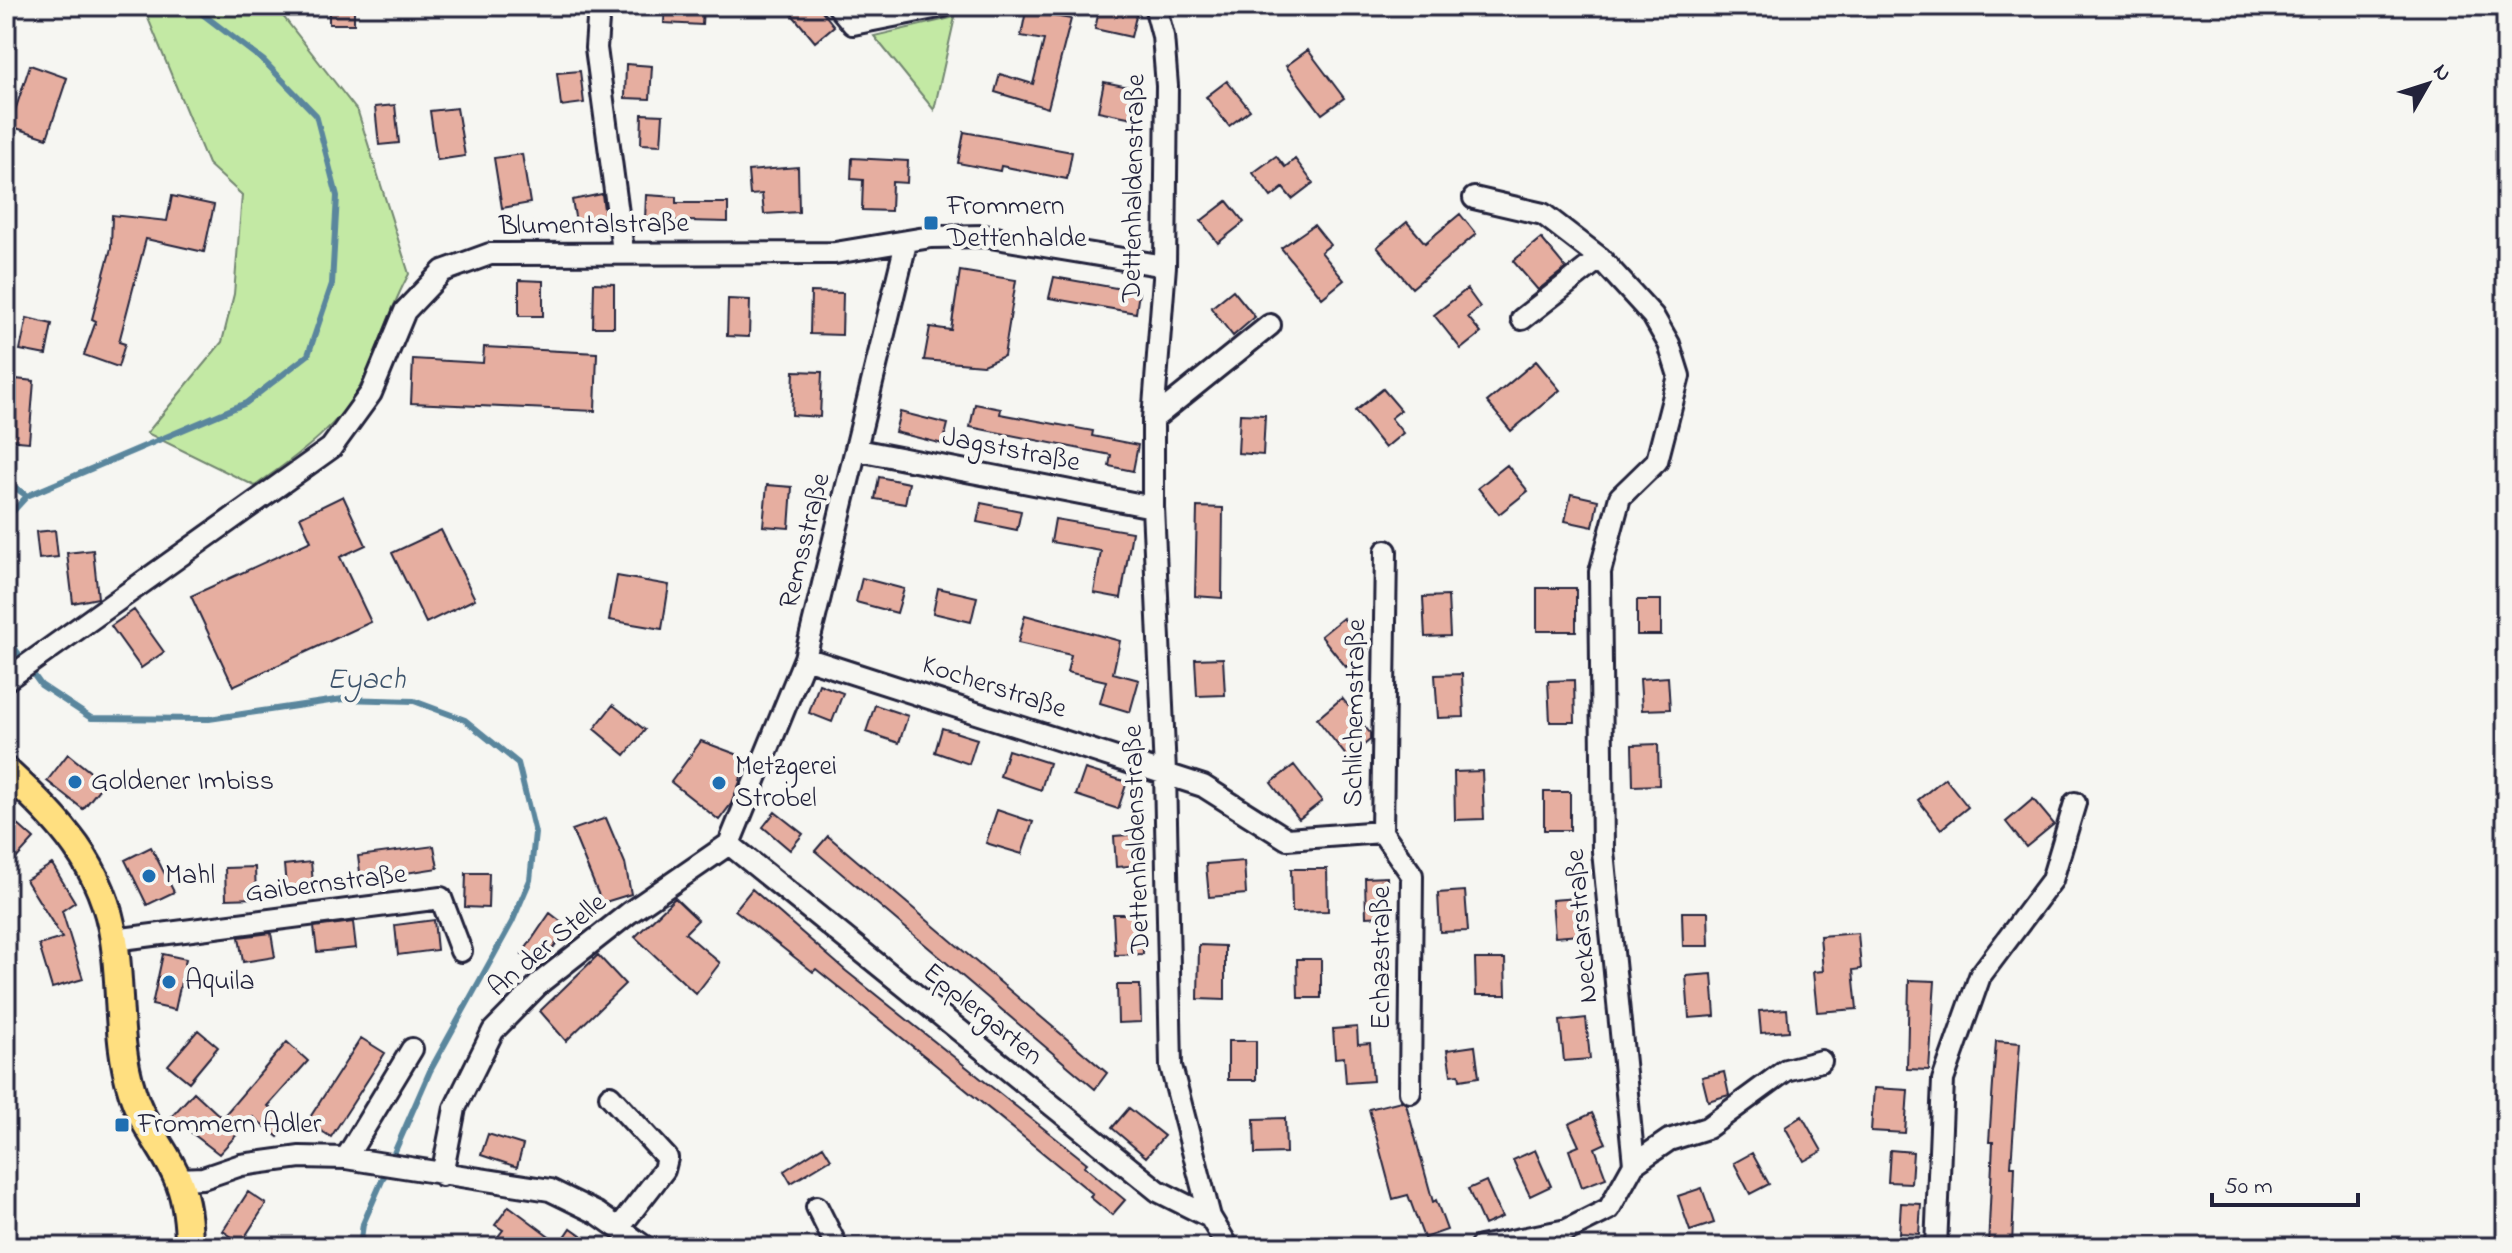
<svg xmlns="http://www.w3.org/2000/svg" width="2512" height="1253" viewBox="0 0 2512 1253" font-family="'Indie Flower',sans-serif">
<rect width="100%" height="100%" fill="#f6f6f2"/>
<filter id="ink" filterUnits="userSpaceOnUse"><feTurbulence type="fractalNoise" baseFrequency=".0125" numOctaves="2"/><feDisplacementMap in="SourceGraphic" scale="16" xChannelSelector="R" yChannelSelector="G"/><feConvolveMatrix kernelMatrix="1 2 1 2 8 2 1 2 1" color-interpolation-filters="sRGB"/></filter>
<g filter="url(#ink)">
<path fill="#c3e9a4" stroke="#728670" stroke-width="2" d="M143,6H275L358,112L409,274C388,311 380,348 362,383C338,429 295,457 255,486L147,433L222,342L234,294L242,195L208,164Z
M955,17L934,110L874,36Z"/>
<g fill="none" stroke-linecap="round" stroke-linejoin="round">
<path stroke="#5a869d" stroke-width="6" d="M6,481L27,496
M6,519L27,496L246,403L308,355L332,284L337,196L316,115L264,61L192,6
M6,623L13,646L41,685L91,718L209,719L343,699L414,701L465,720L518,763L535,833L530,880L512,922L430,1071L363,1224L360,1247"/>
</g>
<path fill="#e6aea0" stroke="#22223b" stroke-width="2" d="M329,6H354V24H329Z
M665,6H703L702,25L664,23Z
M785,6H818L834,26L815,42Z
M1100,6L1137,12L1131,37L1095,29Z
M1026,11L1071,19L1048,108L995,92L1000,74L1033,84L1044,40L1021,36Z
M1308,50L1344,98L1322,114L1286,66Z
M626,64L652,66L650,99L625,98Z
M30,65L67,78L47,138L10,126Z
M580,71L584,103L561,106L557,73Z
M1227,81L1250,110L1229,126L1206,97Z
M1104,82L1139,89L1133,118L1098,111Z
M395,105L399,143L379,145L375,107Z
M457,108L465,156L437,160L430,111Z
M642,114L663,115L661,145L641,144Z
M964,132L1072,152L1067,179L1001,166L1000,171L958,163Z
M522,154L530,203L502,208L494,158Z
M1276,156L1285,167L1295,159L1313,183L1292,199L1283,188L1271,197L1253,173Z
M852,158L908,161L907,183L892,182L891,211L862,210L863,180L851,179Z
M798,167L799,212L764,214L762,194L750,195L748,171Z
M602,194L605,217L576,222L572,200Z
M646,195L676,197V203H728V222L645,220Z
M172,196L214,205L204,252L146,239L119,342L125,344L118,367L84,355L96,321L92,319L111,248L112,215L167,221Z
M1227,201L1244,222L1218,243L1201,221Z
M1460,214L1476,234L1412,288L1377,247L1407,222L1425,243Z
M1314,225L1330,245L1321,252L1344,280L1322,298L1281,248Z
M1541,238L1566,268L1538,290L1513,261Z
M960,271L1016,280L1004,356L983,365L924,360L930,327L951,330Z
M1054,277L1139,292L1136,313L1049,298Z
M519,280L543,281V316H519Z
M594,283L614,284V327H593Z
M1467,289L1480,307L1468,317L1481,333L1461,349L1434,315Z
M1233,290L1255,317L1233,336L1211,308Z
M811,292L843,293L842,335L810,334Z
M728,299L750,300L749,337L727,336Z
M27,318L52,324L46,355L20,350Z
M484,347L597,353L595,411L411,403L413,359L483,363Z
M1536,361L1560,390L1511,431L1487,402Z
M794,371L822,372L820,417L792,415Z
M6,378L34,381L29,442L6,440Z
M1383,389L1401,410L1391,418L1403,433L1385,448L1355,411Z
M975,404L1001,409L1000,414L1093,431L1092,436L1138,445L1133,471L1109,466L1111,455L970,427Z
M900,412L948,424L943,444L895,432Z
M1240,414L1265,415L1263,455L1238,453Z
M1507,465L1528,491L1499,514L1478,488Z
M879,477L909,483L905,504L875,499Z
M767,485L792,487L789,528L763,526Z
M1571,494L1598,500L1593,527L1565,521Z
M343,496L366,545L340,557L371,622L233,686L191,596L311,541L300,517Z
M981,503L1021,511L1017,530L977,522Z
M1197,507L1223,508L1222,598L1195,596Z
M1055,519L1132,532L1121,598L1094,593L1101,551L1051,542Z
M55,530L58,557L39,559L36,532Z
M441,530L475,599L426,623L392,553Z
M93,550L98,598L73,603L67,553Z
M617,576L669,585L662,629L609,620Z
M862,578L904,589L897,613L856,602Z
M938,588L977,597L971,622L933,613Z
M1537,588H1576V631H1537Z
M1448,596L1450,636L1425,637L1423,597Z
M1637,600H1661V635H1637Z
M134,610L164,652L141,668L111,626Z
M1025,615L1120,641L1113,673L1139,680L1130,712L1100,703L1106,681L1067,672L1071,655L1018,643Z
M1343,618L1368,649L1346,667L1321,636Z
M1223,658L1225,695L1197,696L1195,659Z
M1462,674L1464,717L1438,718L1435,675Z
M1668,677L1670,709L1642,710L1640,679Z
M1574,680L1575,722H1550L1548,681Z
M819,684L843,693L832,722L809,713Z
M1342,698L1370,733V740L1348,758L1317,719Z
M613,705L645,730L625,755L594,729Z
M875,705L908,716L899,743L866,732Z
M942,728L977,739L969,764L935,752Z
M701,741L744,757L740,782L731,804L719,820L671,782Z
M1658,744L1659,785L1633,786L1632,745Z
M1008,750L1049,763L1041,790L1000,776Z
M68,754L104,783L83,809L47,781Z
M1294,765L1322,801L1299,819L1271,783Z
M1085,769L1127,782L1118,809L1076,795Z
M1482,771L1484,819L1455,820L1454,772Z
M1945,778L1968,807L1941,829L1918,800Z
M1544,792H1570V830H1544Z
M2033,799L2054,824L2026,847L2006,822Z
M997,810L1033,822L1022,854L986,843Z
M775,812L803,834L790,850L763,827Z
M606,818L625,863L631,894L602,903L572,830Z
M15,822L34,839L16,859L6,851V833Z
M1141,834L1143,865L1116,867L1114,836Z
M828,836L1107,1073L1095,1089L815,851Z
M434,846L438,868L361,880L358,856Z
M151,847L174,892L147,905L125,860Z
M1244,861L1246,894L1209,897L1206,864Z
M311,862L314,894L287,897L284,865Z
M52,864L75,902L62,911L83,979L52,988L39,945L62,938L26,880Z
M255,867L256,898L226,899L225,868Z
M1291,869H1327L1328,911L1292,912Z
M466,873H489L488,908L465,907Z
M1387,877L1388,916L1366,917L1365,878Z
M752,889L846,971L1087,1163L1084,1166L1125,1200L1112,1215L1090,1197L1093,1194L932,1062L816,969L813,972L735,910Z
M1465,891L1468,931L1440,932L1438,893Z
M675,898L698,920L685,933L720,963L696,994L635,937Z
M1577,898L1580,935L1555,937L1552,900Z
M1682,912H1708L1709,946H1683Z
M550,913L568,927L541,965L522,954Z
M1113,914H1142L1143,954L1115,955Z
M434,920L437,950L398,955L395,925Z
M353,922L356,948L317,952L314,927Z
M271,933L275,957L243,962L239,937Z
M1858,933L1861,969L1853,970L1857,1009L1817,1012L1813,972L1823,971L1820,936Z
M1199,945L1225,946V1000L1198,999Z
M163,954L186,959L175,1010L152,1005Z
M598,955L625,984L566,1041L540,1011Z
M1297,959H1321V998H1298Z
M1475,959H1505L1506,995H1476Z
M1712,974L1715,1016L1689,1018L1686,976Z
M1909,980L1935,981L1929,1070L1907,1069Z
M1117,985H1140L1141,1022L1118,1023Z
M1787,1009L1789,1031L1761,1033L1759,1011Z
M1586,1018L1590,1059L1564,1061L1560,1021Z
M1357,1027L1358,1044L1370,1043L1373,1081L1346,1083L1344,1057L1335,1058L1333,1029Z
M198,1030L218,1047L189,1082L168,1065Z
M361,1038L385,1053L331,1137L307,1122Z
M1228,1041H1256V1080H1228Z
M1996,1041L2020,1043L2011,1166H2015L2012,1247H1988L1993,1142H1989Z
M287,1042L308,1061L268,1106L289,1124L278,1137L253,1117L219,1154L171,1117L194,1092L222,1118Z
M1475,1046L1479,1077L1460,1080L1459,1074L1451,1075L1447,1050Z
M1724,1072L1729,1095L1708,1101L1702,1077Z
M1874,1088L1908,1090L1905,1133L1871,1131Z
M1401,1101L1406,1104L1433,1202L1436,1200L1447,1230L1424,1238L1408,1195L1393,1199L1369,1109Z
M1129,1108L1164,1136L1146,1157L1112,1128Z
M1592,1113L1606,1143L1595,1148L1606,1178L1582,1187L1569,1150L1579,1146L1569,1124Z
M1802,1116L1822,1151L1804,1161L1785,1127Z
M1285,1118L1286,1153L1255,1154L1254,1119Z
M488,1134L523,1145L517,1167L481,1155Z
M823,1146L831,1159L791,1183L784,1171Z
M1535,1150L1551,1186L1530,1196L1513,1160Z
M1890,1150L1913,1152L1911,1183L1888,1182Z
M1752,1153L1769,1184L1750,1194L1734,1163Z
M1486,1181L1502,1217L1484,1225L1468,1189Z
M1702,1188L1714,1223L1690,1231L1678,1196Z
M248,1192L266,1204L241,1243L223,1231Z
M1901,1203L1921,1204L1919,1234L1899,1233Z
M509,1206L560,1244L571,1228L598,1247H490L503,1230L495,1225Z"/>
<g fill="none" stroke-linecap="round" stroke-linejoin="round">
<g stroke="#22223b" stroke-width="26">
<path id="minor" d="M599,6L596,48L623,251
M838,6L853,24L944,6
M1155,6L1163,36L1167,86L1165,266L1153,419V507L1165,772L1171,1066L1210,1217L1228,1247
M1474,198L1543,214L1600,258L1653,316L1669,344L1679,376L1657,461L1620,497L1600,572L1603,851L1634,1164L1609,1209L1567,1230L1480,1247
M1522,319L1600,258
M1153,419L1270,325
M858,450L1153,507
M805,658L1203,786L1287,839L1382,832L1386,551
M6,680L331,448L371,393L405,311L443,271L490,254L835,253L931,237L984,236L1165,266
M1382,832L1412,875L1410,1092
M729,844L805,658L906,243
M729,844L1158,1191L1210,1217
M114,940L441,898L461,951
M610,1096L667,1158L664,1170L619,1228
M346,1158L412,1049
M1634,1164L1669,1140L1707,1128L1786,1070L1821,1061
M442,1175L455,1108L493,1031L541,982L629,913L729,844
M178,1179L203,1178L241,1165L300,1157L346,1158L550,1190L597,1213L645,1247
M817,1207L837,1247
M1936,1247L1943,1080L1980,976L2052,880L2075,803"/>
</g>
<g stroke="#22223b" stroke-width="32">
<path id="major" d="M6,771C60,821 103,865 114,940C122,991 116,1042 132,1091C142,1126 166,1149 179,1182C187,1203 189,1224 189,1247"/>
</g>
<use href="#minor" stroke="#f6f6f2" stroke-width="20"/>
<use href="#major" stroke="#ffdf80" stroke-width="26"/>
</g>
</g>
<g fill="#1f6fb2" stroke="#f6f6f2" stroke-width="3">
<rect x="923" y="215" width="16" height="16" rx="4"/>
<circle cx="75" cy="782" r="8"/>
<circle cx="719" cy="783" r="8"/>
<circle cx="149" cy="876" r="8"/>
<circle cx="169" cy="982" r="8"/>
<rect x="114" y="1117" width="16" height="16" rx="4"/>
</g>
<g text-anchor="middle" dominant-baseline="central" stroke-width="8" stroke-linejoin="round" paint-order="stroke">
<g font-size="28" fill="#22223b" stroke="#f6f6f2">
<text transform="translate(1135 188) rotate(-89)">Dettenhaldenstraße</text>
<text transform="translate(594 226) rotate(-1)">Blumentalstraße</text>
<text transform="translate(1011 451) rotate(11)">Jagststraße</text>
<text transform="translate(806 541) rotate(-76)">Remsstraße</text>
<text transform="translate(994 688) rotate(18)">Kocherstraße</text>
<text transform="translate(1356 713) rotate(-89)">Schlichemstraße</text>
<text transform="translate(1138 839) rotate(-92)">Dettenhaldenstraße</text>
<text transform="translate(326 885) rotate(-7)">Gaibernstraße</text>
<text transform="translate(1583 926) rotate(-95)">Neckarstraße</text>
<text transform="translate(548 946) rotate(-40)">An der Stelle</text>
<text transform="translate(1382 958) rotate(-90)">Echazstraße</text>
<text transform="translate(982 1015) rotate(39)">Epplergarten</text>
</g>
<g font-size="28" fill="#22223b" stroke="#f6f6f2" text-anchor="start">
<text x="947" y="207">Frommern<tspan x="947" dy="32">Dettenhalde</tspan></text>
<text x="735" y="767">Metzgerei<tspan x="735" dy="32">Strobel</tspan></text>
<text x="91" y="782">Goldener Imbiss</text>
<text x="165" y="876">Mahl</text>
<text x="185" y="982">Aquila</text>
<text x="138" y="1125">Frommern Adler</text>
</g>
<g font-size="30" font-style="italic" fill="#3e546c" stroke="#f6f6f2">
<text x="366" y="681">Eyach</text>
</g>
</g>
<rect width="2512" height="1253" fill="none" stroke="#f6f6f2" stroke-width="32"/>
<rect x="16" y="16" width="2480" height="1221" fill="none" stroke="#22223b" stroke-width="3" filter="url(#ink)"/>
<g transform="translate(2428 84) rotate(51)" stroke="#f6f6f2" stroke-width="6" paint-order="stroke">
<path d="M0-6L14 30L0 20L-14 30Z" fill="#22223b"/>
<text y="-12" font-size="22" font-weight="bold" text-anchor="middle" fill="#22223b">N</text>
</g>
<path d="M2212 1193v12h146v-12" fill="none" stroke="#22223b" stroke-width="4"/>
<text x="2224" y="1193" font-size="24" fill="#22223b" stroke="#f6f6f2" stroke-width="6" paint-order="stroke">50 m</text>
</svg>
